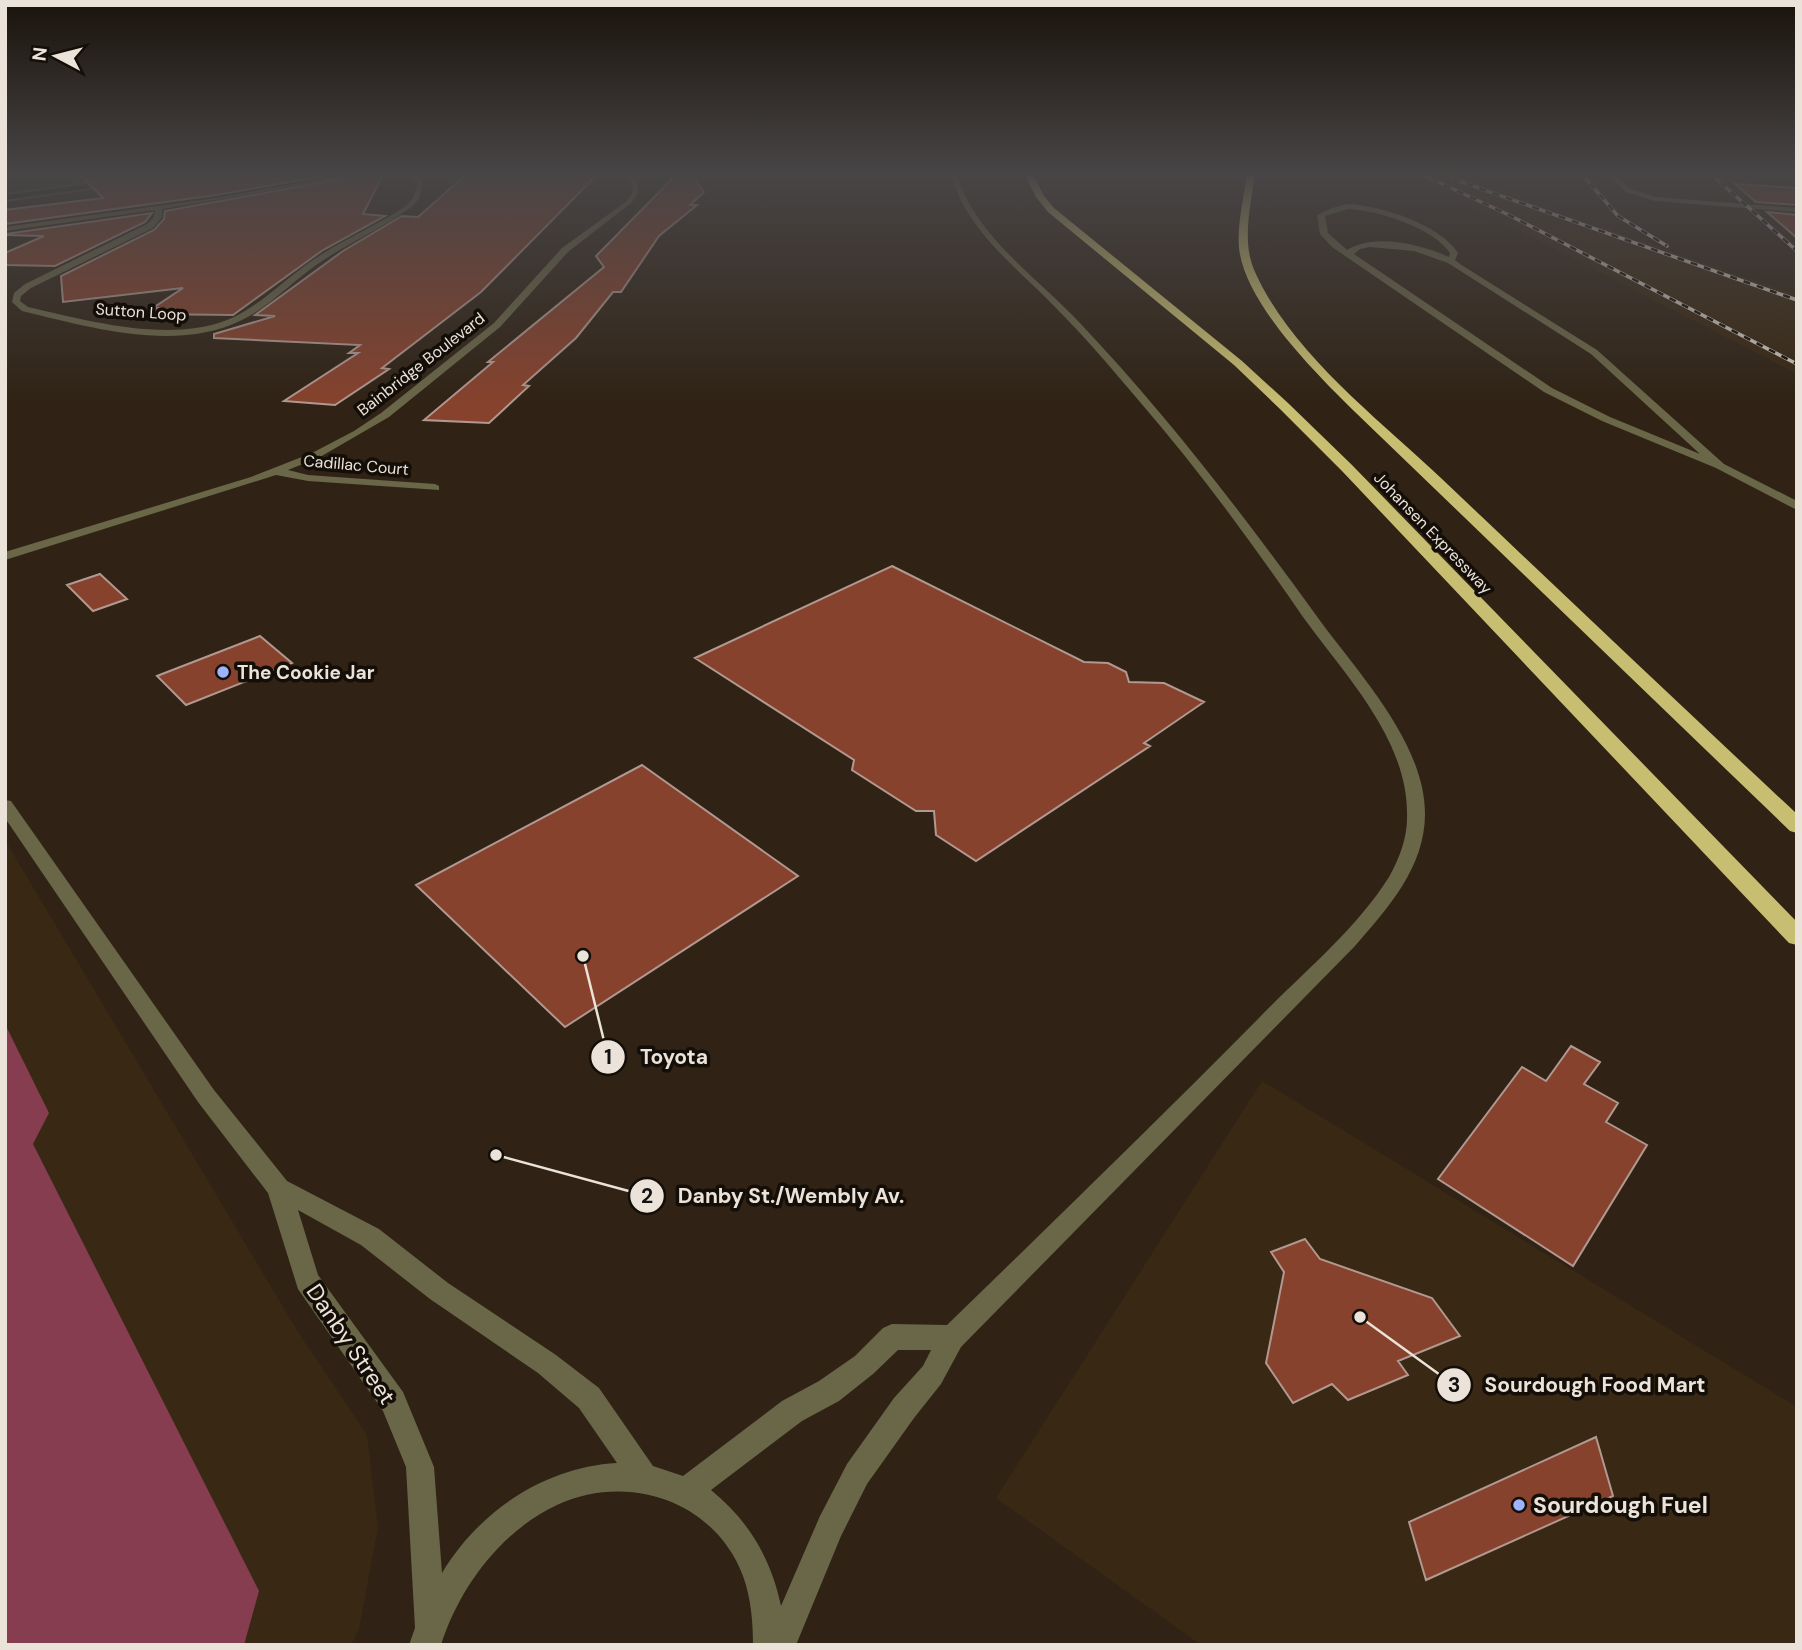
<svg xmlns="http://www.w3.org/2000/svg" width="1802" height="1650" viewBox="0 0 1802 1650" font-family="'DM Sans',sans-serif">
<rect width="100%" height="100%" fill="#302315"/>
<path fill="#392813" d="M1408,173H1447L1797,295V374Z
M5,840L298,1332L367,1435L378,1527L359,1629L351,1645H5Z
M1262,1081L1797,1407V1645H1201L996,1498Z"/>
<path fill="#853d4f" d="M5,1024L49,1113L33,1144L259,1591L244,1645H5Z"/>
<path fill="#0b1d00" stroke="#4e5841" stroke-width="2" d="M161,173L147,181L5,201V194Z"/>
<path fill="#86422d" stroke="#b19890" stroke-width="2" d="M78,173H341L216,195L5,224V210L103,198Z
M375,173H384L363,214L385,216L323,250L233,315L150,314L159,308H153L183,288L63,302L61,276L154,230L164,219L165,211Z
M468,173H599L481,292L382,368L389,369L335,405L284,401L358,353H349L360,345L214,338V334L275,316L255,315L343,251L402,216L418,217Z
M692,175L704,192L690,205H697L659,236L621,292H613L576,338L523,385L529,386L489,423L424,420L493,362H488L604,267L596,256L675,176Z
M1735,184L1797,188V205L1756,202Z
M1767,212L1797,215V238Z
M152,213L145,222L55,266L5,265V253L44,236L5,235V234Z
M892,566L1084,662L1108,663L1126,672L1129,682L1164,683L1204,702L1144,743L1150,746L976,861L936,835L934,811H916L852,770L854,760L695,658Z
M100,574L127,599L93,611L67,585Z
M260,636L292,663L186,705L157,676Z
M642,765L798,876L565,1027L416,885Z
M1571,1046L1600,1062L1584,1084L1618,1103L1606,1122L1647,1145L1573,1266L1438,1179L1522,1067L1546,1081Z
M1305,1239L1320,1259L1432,1298L1460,1336L1398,1361L1408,1375L1348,1400L1332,1384L1293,1403L1266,1363L1284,1272L1271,1252Z
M1596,1437L1613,1496L1426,1580L1409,1522Z"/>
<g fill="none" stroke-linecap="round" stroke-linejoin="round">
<path fill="#6a6648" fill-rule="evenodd" d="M357,173H373L162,209V217L153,228L31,288L21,296L20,301L28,307C89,321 175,345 234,317C263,303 286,278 313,260C342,240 376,226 406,206L413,198L418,183L405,173H413L423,181L419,199L410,208C381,229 348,243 319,263C293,281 270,306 242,320C176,353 89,327 22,311L12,302L14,293L25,284L147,224L154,217L155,210L5,231V227L216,198Z
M625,173H631C640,186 641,191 631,203L568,252L500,327L389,417L320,457L288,470L308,475L435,484L439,486V490L308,481L276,475L5,560V552L251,477L312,453L354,431L381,413L494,323L562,248L627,201L632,194L633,185Z
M950,173H956C976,237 1035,275 1079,322C1168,416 1245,517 1321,622C1360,675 1425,744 1425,814C1425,867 1388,908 1355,946L961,1347L941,1384L914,1418L867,1484L841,1536L796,1645H753C753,1622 751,1598 743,1576C715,1501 628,1472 557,1505C501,1531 459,1588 441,1645H409L415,1628L406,1467L383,1411L298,1289L268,1193L198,1102L5,818V800L11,801L214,1090L287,1181L379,1229L448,1283L556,1355L599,1388L653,1466L683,1476L782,1401L819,1381L855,1356L883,1328L892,1324L947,1325C1051,1224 1155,1123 1257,1020C1301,974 1355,931 1389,877C1400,857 1408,836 1407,813C1407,738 1344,674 1303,617C1252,543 1199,470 1140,402C1113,370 1085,337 1055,307C1015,266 967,231 950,173ZM298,1210L361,1245L430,1299L538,1373L579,1408L617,1463C545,1467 479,1511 442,1573L434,1467L403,1392L318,1275ZM898,1350H931L923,1366L894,1398L847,1464L820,1516L781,1606C771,1558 748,1520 711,1490L802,1421L839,1401L873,1374Z
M1605,173H1612L1631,189L1655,197L1797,208V212L1655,201L1626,192Z
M1348,204C1380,205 1441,225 1458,253L1455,260L1460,264L1597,350L1724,464L1797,501V510L1716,468L1602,421L1544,392L1332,247L1320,234L1317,215L1332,208ZM1348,209C1377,210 1434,228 1450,253L1449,257C1419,244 1376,233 1347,250L1328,233L1325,216ZM1370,247L1414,251L1448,263L1591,354L1700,454L1610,417L1552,388L1354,254L1360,249Z"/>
<path fill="#c8be71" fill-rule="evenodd" d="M1024,173H1032L1044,196L1054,208L1242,361L1288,403L1352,465L1797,922V945L1789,943L1342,471L1280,409L1234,365L1048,212L1036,197Z
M1247,173H1255C1251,206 1241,241 1255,272C1292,354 1379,419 1442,479C1560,591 1678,703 1797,814V833L1790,831L1355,412C1317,374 1245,304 1239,248C1237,223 1244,198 1247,173Z"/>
<g stroke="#d1c7bd" stroke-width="3.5">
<path id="rail" d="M1419,173L1509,215L1797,364
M1581,173L1618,216L1667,246
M1710,173L1797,251
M1453,179L1797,300"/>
</g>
<use href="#rail" stroke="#140e08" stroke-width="2.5" stroke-dasharray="7" stroke-linecap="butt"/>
</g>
<linearGradient id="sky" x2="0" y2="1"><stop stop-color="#1a130c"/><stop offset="0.43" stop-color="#484546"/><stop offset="1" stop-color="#484546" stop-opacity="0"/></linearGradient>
<rect width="1802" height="404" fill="url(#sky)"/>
<g fill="#9eb3fd" stroke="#140e08" stroke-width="2.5">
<circle cx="223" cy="672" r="7"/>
<circle cx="1519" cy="1505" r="7"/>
</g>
<g text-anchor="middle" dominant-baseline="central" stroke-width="7" stroke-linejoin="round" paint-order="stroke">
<g font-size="16" fill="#ebe2d9" stroke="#140e08">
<text transform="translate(141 312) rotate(4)">Sutton Loop</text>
<text transform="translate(421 364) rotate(-38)">Bainbridge Boulevard</text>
<text transform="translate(356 465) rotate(5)">Cadillac Court</text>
<text transform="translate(1433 533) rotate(46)">Johansen Expressway</text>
</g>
<g font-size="19" font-weight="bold" fill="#ebe2d9" stroke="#140e08" text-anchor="start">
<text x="237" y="672">The Cookie Jar</text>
</g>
<g font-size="23" fill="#ebe2d9" stroke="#140e08">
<text transform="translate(351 1344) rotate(56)">Danby Street</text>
</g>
<g font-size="23" font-weight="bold" fill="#ebe2d9" stroke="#140e08" text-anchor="start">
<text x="1533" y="1505">Sourdough Fuel</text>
</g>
</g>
<path fill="none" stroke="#ebe2d9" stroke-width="2.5" d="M583 956L608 1057M496 1155L647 1196M1360 1317L1454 1385"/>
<g fill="#ebe2d9" stroke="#140e08" stroke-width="2.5">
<circle cx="583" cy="956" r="7"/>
<circle cx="496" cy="1155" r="7"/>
<circle cx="1360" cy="1317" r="7"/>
<circle cx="608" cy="1057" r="18"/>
<circle cx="647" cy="1196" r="18"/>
<circle cx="1454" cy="1385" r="18"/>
</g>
<g font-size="21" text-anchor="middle" font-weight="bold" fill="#111">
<text x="608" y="1064">1</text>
<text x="647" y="1203">2</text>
<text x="1454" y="1392">3</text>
</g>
<g font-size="21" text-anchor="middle" font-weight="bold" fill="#ebe2d9" stroke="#140e08" stroke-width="7" stroke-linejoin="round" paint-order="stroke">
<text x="674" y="1064">Toyota</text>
<text x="791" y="1203">Danby St./Wembly Av.</text>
<text x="1595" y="1392">Sourdough Food Mart</text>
</g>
<rect width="1802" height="1650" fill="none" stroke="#ebe2d9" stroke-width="14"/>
<g transform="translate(56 56) rotate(277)" stroke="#140e08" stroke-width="5" paint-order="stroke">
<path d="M0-5L12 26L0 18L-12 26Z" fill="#ebe2d9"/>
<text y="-10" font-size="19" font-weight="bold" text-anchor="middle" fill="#ebe2d9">N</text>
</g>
</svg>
